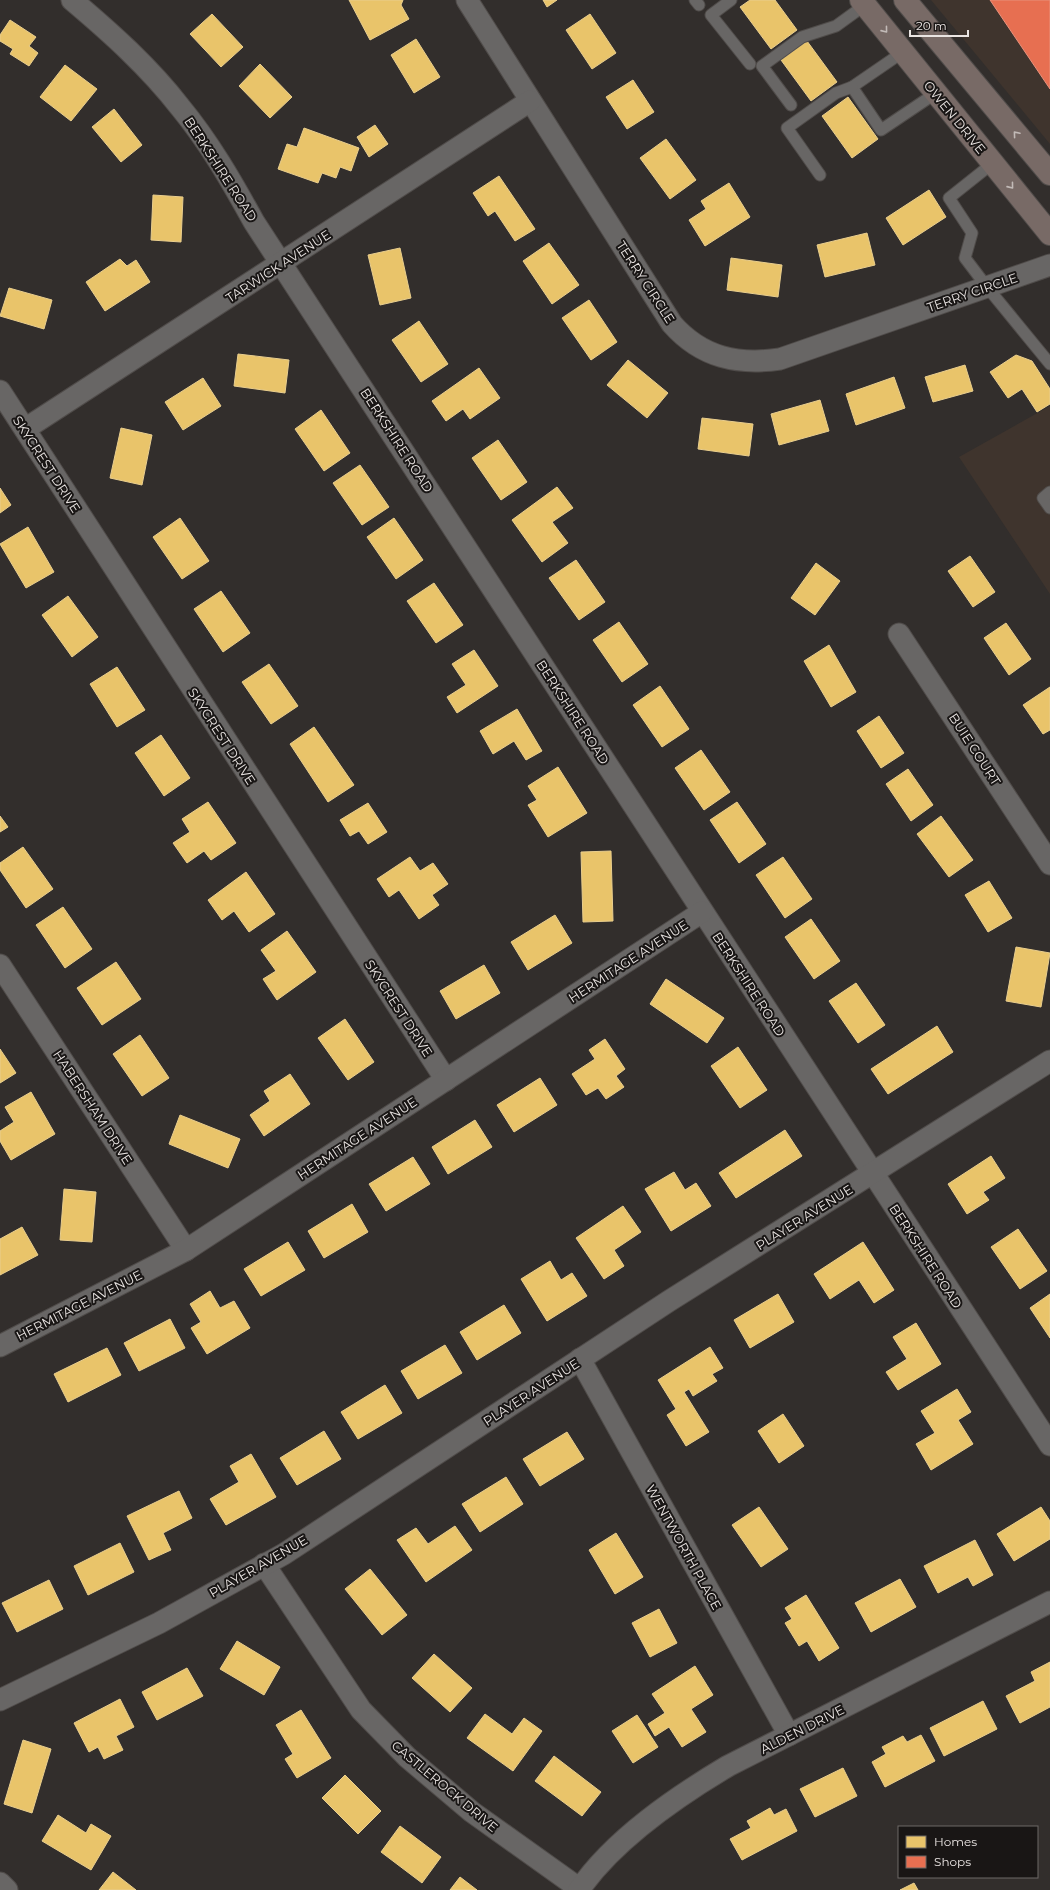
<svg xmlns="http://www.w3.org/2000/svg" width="1050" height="1890" viewBox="0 0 1050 1890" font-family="Montserrat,sans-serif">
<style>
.built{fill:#3f342d}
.homes{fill:#e9c46a;stroke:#e9ce8e}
.shops{fill:#e76f51;stroke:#e8927d}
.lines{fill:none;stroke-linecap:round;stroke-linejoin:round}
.lane-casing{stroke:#504c4a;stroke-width:13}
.street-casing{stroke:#504c4a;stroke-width:23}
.highway-casing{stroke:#504c4a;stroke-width:24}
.lane{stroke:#686665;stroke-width:11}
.street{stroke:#686665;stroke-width:21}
.highway{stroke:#786a66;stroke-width:22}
.oneway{stroke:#c2bab7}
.labels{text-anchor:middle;stroke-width:4;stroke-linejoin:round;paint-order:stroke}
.street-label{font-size:13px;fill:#eae5e3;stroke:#191615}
</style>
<rect width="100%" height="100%" fill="#322e2c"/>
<g class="built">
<path d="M931,0h119v144z"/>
<path d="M1050,406v188l-91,-137z"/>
</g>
<g class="homes">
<path d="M349,0h54l-2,5 8,14 -39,21z"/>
<path d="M543,0h14l-10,7z"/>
<path d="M750,0h25l22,30 -26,19 -31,-42z"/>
<path d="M212,14l31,33 -22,20 -31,-33z"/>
<path d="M590,14l26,39 -24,16 -26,-39z"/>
<path d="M10,20l26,17 -7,9 9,7 -9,13 -19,-12 3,-5 -13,-8v-6z"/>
<path d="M416,39l24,38 -26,16 -23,-38z"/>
<path d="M807,41l30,41 -26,19 -30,-41z"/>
<path d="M260,64l32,33 -22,21 -31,-32z"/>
<path d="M65,65l32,24 -26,32 -31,-24z"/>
<path d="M633,80l21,32 -27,17 -21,-32z"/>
<path d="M848,97l30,42 -26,19 -30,-42z"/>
<path d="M114,109l28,36 -21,17 -29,-35z"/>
<path d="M375,125l13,19 -19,13 -12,-20z"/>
<path d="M304,128l55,20 -8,23 -11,-4 -4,11 -14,-5 -4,10 -40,-14 9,-25 10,3z"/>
<path d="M666,139l30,41 -26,19 -30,-41z"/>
<path d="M499,176l36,53 -20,12 -20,-30 -7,5 -15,-23z"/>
<path d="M729,183l21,34 -45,29 -16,-26 17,-11 -5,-8z"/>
<path d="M929,190l17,27 -43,28 -17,-27z"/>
<path d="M153,195l30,2 -2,45 -30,-2z"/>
<path d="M867,233l8,32 -50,12 -8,-32z"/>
<path d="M549,243l30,42 -27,19 -29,-43z"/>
<path d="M400,248l11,50 -31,7 -12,-50z"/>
<path d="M731,258l51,7 -4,32 -51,-7z"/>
<path d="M120,259l7,7 9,-6 14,22 -45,29 -19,-29z"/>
<path d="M9,288l43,12 -8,29 -44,-13z"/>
<path d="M589,300l28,42 -26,18 -29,-42z"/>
<path d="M419,321l29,43 -27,18 -29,-42z"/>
<path d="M238,354l51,6 -4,33 -51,-7z"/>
<path d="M1016,355l16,6 18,28v15l-13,8 -15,-23 -14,9 -18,-26z"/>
<path d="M628,360l40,33 -21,25 -40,-33z"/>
<path d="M965,365l8,26 -40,11 -8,-25z"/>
<path d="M479,368l21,30 -30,21 -7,-10 -17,12 -14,-20z"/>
<path d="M894,377l11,31 -49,17 -10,-31z"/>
<path d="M203,378l18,28 -38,24 -18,-28z"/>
<path d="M820,400l9,31 -50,14 -8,-31z"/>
<path d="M321,410l29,43 -26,18 -29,-42z"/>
<path d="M702,418l51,6 -4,32 -51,-7z"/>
<path d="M121,428l31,7 -10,50 -32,-7z"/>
<path d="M498,440l29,42 -26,18 -29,-42z"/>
<path d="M360,465l29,42 -27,18 -29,-42z"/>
<path d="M557,487l16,21 -21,14 16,21 -26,19 -30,-42z"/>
<path d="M0,488l11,17 -11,8z"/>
<path d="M180,518l29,43 -27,18 -29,-42z"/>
<path d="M394,518l29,42 -27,19 -29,-42z"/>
<path d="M28,527l26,45 -28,16 -26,-44z"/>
<path d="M970,556l25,36 -22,15 -25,-36z"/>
<path d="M576,560l29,42 -26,18 -30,-42z"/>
<path d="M816,563l24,18 -25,34 -24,-17z"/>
<path d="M434,583l29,42 -27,18 -29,-42z"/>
<path d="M221,591l29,42 -27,19 -29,-43z"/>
<path d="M68,596l30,41 -26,20 -30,-42z"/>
<path d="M619,622l29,42 -26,18 -29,-42z"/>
<path d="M1006,623l25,36 -22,16 -25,-37z"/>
<path d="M829,645l27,47 -25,15 -27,-46z"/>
<path d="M474,650l24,36 -41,27 -10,-16 19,-12 -14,-21z"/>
<path d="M269,664l29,42 -27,18 -29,-42z"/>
<path d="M117,667l28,43 -28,17 -27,-43z"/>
<path d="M660,686l29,43 -27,18 -29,-42z"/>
<path d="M1050,687v43l-7,4 -20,-29z"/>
<path d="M517,709l25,42 -16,9 -12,-19 -21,13 -13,-23z"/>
<path d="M879,716l25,37 -23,15 -24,-37z"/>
<path d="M314,727l40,58 -26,17 -38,-58z"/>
<path d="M161,735l29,43 -26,18 -29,-43z"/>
<path d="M701,750l29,42 -26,18 -29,-42z"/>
<path d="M558,767l29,46 -39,24 -20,-32 9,-5 -9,-14z"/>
<path d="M908,769l25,36 -22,16 -25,-37z"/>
<path d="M208,802l28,41 -25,17 -7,-9 -17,12 -14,-20 17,-11 -8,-13z"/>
<path d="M737,802l29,42 -27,19 -29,-43z"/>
<path d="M368,803l19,29 -19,12 -9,-13 -9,5 -10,-16z"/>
<path d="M0,816l8,11 -8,5z"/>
<path d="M941,816l32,44 -24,17 -32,-43z"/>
<path d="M23,847l30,42 -27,19 -26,-38v-7z"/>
<path d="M611,851l2,70 -30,1 -2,-70z"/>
<path d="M410,857l10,14 13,-8 15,21 -16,11 7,10 -20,14 -20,-29 -10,7 -12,-18z"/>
<path d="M783,857l29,42 -27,19 -29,-43z"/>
<path d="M246,872l29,42 -26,18 -15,-21 -12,9 -14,-20z"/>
<path d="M989,881l23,37 -24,14 -23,-37z"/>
<path d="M63,907l29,42 -27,19 -29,-43z"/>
<path d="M555,915l17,28 -44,27 -17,-28z"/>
<path d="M811,919l29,42 -26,18 -29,-42z"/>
<path d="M287,931l29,41 -39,28 -14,-21 13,-8 -15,-21z"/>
<path d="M1016,947l34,6 -9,54 -35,-6z"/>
<path d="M116,962l25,37 -39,26 -25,-37z"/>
<path d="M484,965l16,28 -44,26 -16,-28z"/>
<path d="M666,979l58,39 -17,25 -57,-39z"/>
<path d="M856,983l29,42 -27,18 -29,-42z"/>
<path d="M345,1019l29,43 -26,18 -30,-42z"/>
<path d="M937,1026l16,26 -65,42 -17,-25z"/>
<path d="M140,1035l29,43 -27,18 -29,-42z"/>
<path d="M605,1039l20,30 -9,7 8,11 -18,12 -8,-11 -12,7 -14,-21 23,-15 -6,-9z"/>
<path d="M738,1047l29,43 -27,18 -29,-42z"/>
<path d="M0,1049l16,24 -16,10z"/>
<path d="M290,1074l20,30 -46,32 -14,-21 20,-14 -6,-10z"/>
<path d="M540,1078l17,27 -43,27 -17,-27z"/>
<path d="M31,1092l24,42 -44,26 -11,-19v-10l14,-9 -9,-15z"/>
<path d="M180,1115l60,24 -12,29 -59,-24z"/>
<path d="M475,1120l17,27 -44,27 -16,-27z"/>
<path d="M785,1130l17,26 -66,42 -17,-25z"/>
<path d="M991,1156l14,22 -22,14 6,8 -22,14 -19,-30z"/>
<path d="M413,1157l17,27 -44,27 -17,-27z"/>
<path d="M674,1172l11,18 11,-7 15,23 -40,25 -26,-42z"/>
<path d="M64,1189l32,3 -4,50 -32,-2z"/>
<path d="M352,1204l16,28 -44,26 -16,-27z"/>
<path d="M623,1206l18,26 -27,18 10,16 -20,13 -28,-41z"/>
<path d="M22,1227l16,28 -38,20v-36z"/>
<path d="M1018,1229l29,42 -27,18 -29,-42z"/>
<path d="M288,1242l17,28 -44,26 -17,-27z"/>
<path d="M863,1242l31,48 -20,13 -15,-23 -29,19 -16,-25z"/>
<path d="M550,1261l11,19 11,-7 15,23 -40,25 -26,-42z"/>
<path d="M210,1291l10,17 14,-7 16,27 -43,26 -16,-26 10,-6 -11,-18z"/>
<path d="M778,1294l16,28 -44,26 -16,-28z"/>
<path d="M1050,1294v44l-20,-30z"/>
<path d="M504,1305l17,28 -44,27 -17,-28z"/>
<path d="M170,1319l15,29 -46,23 -15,-28z"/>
<path d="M916,1323l25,41 -43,26 -12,-18 21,-13 -14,-22z"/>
<path d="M445,1345l17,28 -44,26 -17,-28z"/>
<path d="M710,1347l13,21 -11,6 5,7 -24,15 -4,-7 -5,3 25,40 -23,14 -19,-31 9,-6 -18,-29z"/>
<path d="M107,1348l14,27 -53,27 -14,-28z"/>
<path d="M385,1385l17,28 -44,26 -17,-27z"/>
<path d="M957,1389l14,23 -13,8 15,24 -42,26 -15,-26 19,-11 -14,-22z"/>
<path d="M783,1414l21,32 -25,17 -21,-32z"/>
<path d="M324,1431l17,28 -44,26 -17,-27z"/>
<path d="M567,1432l17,27 -44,27 -17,-27z"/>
<path d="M251,1454l25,43 -50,28 -16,-26 29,-17 -9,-16z"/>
<path d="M506,1477l17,27 -43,28 -18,-28z"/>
<path d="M179,1491l13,27 -29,15 8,17 -22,10 -22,-44z"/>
<path d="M759,1507l29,42 -27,18 -29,-42z"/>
<path d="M1041,1507l9,14v18l-36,22 -17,-27z"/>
<path d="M455,1526l17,24 -46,32 -29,-42 19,-12 12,16z"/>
<path d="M616,1533l27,44 -28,17 -26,-44z"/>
<path d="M975,1540l18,35 -20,11 -5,-9 -30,16 -14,-27z"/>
<path d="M120,1543l14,29 -46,23 -14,-29z"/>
<path d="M370,1569l37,46 -25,20 -37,-46z"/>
<path d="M900,1579l16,28 -45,25 -16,-29z"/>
<path d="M49,1580l14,29 -46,23 -15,-29z"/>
<path d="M806,1595l33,53 -20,13 -12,-20 -8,5 -14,-23 7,-4 -7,-11z"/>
<path d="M659,1609l18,34 -27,14 -18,-34z"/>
<path d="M237,1641l43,26 -16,28 -44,-26z"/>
<path d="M434,1654l38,34 -22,24 -38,-34z"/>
<path d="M1050,1662v45l-30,16 -14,-27 29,-15 -4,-9z"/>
<path d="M695,1666l18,29 -22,14 15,23 -24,15 -13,-20 -14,9 -7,-12 17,-11 -13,-19z"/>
<path d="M187,1668l16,28 -46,24 -15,-28z"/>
<path d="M120,1699l14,28 -18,9 7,14 -19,9 -6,-12 -9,5 -15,-29z"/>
<path d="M983,1701l14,28 -53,27 -14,-28z"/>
<path d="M301,1710l30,48 -34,20 -12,-19 8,-5 -17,-29z"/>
<path d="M485,1714l27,20 12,-16 18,13 -29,40 -46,-33z"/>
<path d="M637,1715l21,32 -25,16 -21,-32z"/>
<path d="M921,1735l14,26 -50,26 -13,-25 14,-8 -4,-7 21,-11 4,6z"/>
<path d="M23,1740l28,9 -19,64 -28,-9z"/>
<path d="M554,1756l47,36 -19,24 -47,-35z"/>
<path d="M843,1768l14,28 -42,21 -15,-28z"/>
<path d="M345,1775l36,36 -23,23 -36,-36z"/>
<path d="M770,1808l4,7 12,-6 11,22 -55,29 -12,-21 21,-11 -4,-7z"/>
<path d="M58,1815l28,18 5,-9 20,12 -20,34 -49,-29z"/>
<path d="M400,1826l41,31 -19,26 -41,-31z"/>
<path d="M113,1872l23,18h-37z"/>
<path d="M460,1877l17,13h-27z"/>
<path d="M914,1883l4,7h-18z"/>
</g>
<path class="shops" d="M990,0h60v89z"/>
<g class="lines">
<defs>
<g id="lane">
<path d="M695,0l4,5"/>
<path d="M731,0l-20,15 39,49"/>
<path d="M903,52l-51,35 29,43 55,-37"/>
<path d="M791,105l-29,-39 40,-29 34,-11 29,-21"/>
<path d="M993,163l-44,35 23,35 -7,25 22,29 63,77"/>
<path d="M820,175l-33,-47 49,-35 16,-6"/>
<path d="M1050,492l-7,6 7,10"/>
</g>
<g id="street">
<path d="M72,0c39,33 77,67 108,107 29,35 52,75 74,115l796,1223"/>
<path d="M467,0l205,324c30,34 66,41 108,35l270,-94"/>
<path d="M0,391l446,689"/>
<path d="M25,429l505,-328"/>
<path d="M899,634l151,230"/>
<path d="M0,965l186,285"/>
<path d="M0,1346l186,-96 516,-338"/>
<path d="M580,1359l209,376"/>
<path d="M264,1564l97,146 46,47 65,55 108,77"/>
<path d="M0,1700l159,-77 125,-69 385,-253 381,-240"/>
<path d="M0,1883l7,7"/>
<path d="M579,1890c35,-51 97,-93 149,-124l322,-164"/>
</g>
<g id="highway">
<path d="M861,0l189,234"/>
<path d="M905,0l145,174"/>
</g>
</defs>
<use href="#lane" class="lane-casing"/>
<use href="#street" class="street-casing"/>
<use href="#highway" class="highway-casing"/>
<use href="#lane" class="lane"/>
<use href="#street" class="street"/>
<use href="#highway" class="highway"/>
</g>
<defs><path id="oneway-chevron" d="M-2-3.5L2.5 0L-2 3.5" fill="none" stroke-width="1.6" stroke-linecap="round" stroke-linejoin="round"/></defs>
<g class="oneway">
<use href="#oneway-chevron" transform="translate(885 30) rotate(51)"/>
<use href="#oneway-chevron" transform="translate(1016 134) rotate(-130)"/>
<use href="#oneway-chevron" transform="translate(1011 186) rotate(51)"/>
</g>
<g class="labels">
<g class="street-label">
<text transform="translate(955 117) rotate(51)" y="5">OWEN DRIVE</text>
<text transform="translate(221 169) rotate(57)" y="5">BERKSHIRE ROAD</text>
<text transform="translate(278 266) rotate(-33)" y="5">TARWICK AVENUE</text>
<text transform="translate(646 282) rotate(57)" y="5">TERRY CIRCLE</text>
<text transform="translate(972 292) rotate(-19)" y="5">TERRY CIRCLE</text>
<text transform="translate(397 440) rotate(57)" y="5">BERKSHIRE ROAD</text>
<text transform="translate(47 464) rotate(57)" y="5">SKYCREST DRIVE</text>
<text transform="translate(573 712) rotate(57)" y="5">BERKSHIRE ROAD</text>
<text transform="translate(222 736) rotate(57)" y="5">SKYCREST DRIVE</text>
<text transform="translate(975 749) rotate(57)" y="5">BUIE COURT</text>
<text transform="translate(628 961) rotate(-33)" y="5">HERMITAGE AVENUE</text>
<text transform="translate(749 984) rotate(57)" y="5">BERKSHIRE ROAD</text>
<text transform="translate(399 1008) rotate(57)" y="5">SKYCREST DRIVE</text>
<text transform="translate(93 1107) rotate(57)" y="5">HABERSHAM DRIVE</text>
<text transform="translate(357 1138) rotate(-33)" y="5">HERMITAGE AVENUE</text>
<text transform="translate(804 1217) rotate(-32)" y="5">PLAYER AVENUE</text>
<text transform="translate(926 1256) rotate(57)" y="5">BERKSHIRE ROAD</text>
<text transform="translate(79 1305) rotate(-27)" y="5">HERMITAGE AVENUE</text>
<text transform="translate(531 1392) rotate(-33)" y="5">PLAYER AVENUE</text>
<text transform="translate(684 1547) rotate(61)" y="5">WENTWORTH PLACE</text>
<text transform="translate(258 1566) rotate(-30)" y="5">PLAYER AVENUE</text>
<text transform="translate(802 1729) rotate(-27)" y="5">ALDEN DRIVE</text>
<text transform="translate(445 1786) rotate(40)" y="5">CASTLEROCK DRIVE</text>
</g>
</g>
<rect x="898" y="1826" width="140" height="52" fill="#191615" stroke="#6d6967"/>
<rect x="906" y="1836" width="20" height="12" fill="#e9c46a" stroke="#6d6967"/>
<text x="934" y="1846" font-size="12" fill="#eae5e3">Homes</text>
<rect x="906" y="1856" width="20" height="12" fill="#e76f51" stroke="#6d6967"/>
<text x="934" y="1866" font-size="12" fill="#eae5e3">Shops</text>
<path d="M910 30v6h58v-6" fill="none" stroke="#eae5e3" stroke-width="2"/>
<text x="916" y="30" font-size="12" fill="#eae5e3" stroke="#191615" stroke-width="3" paint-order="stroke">20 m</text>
</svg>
